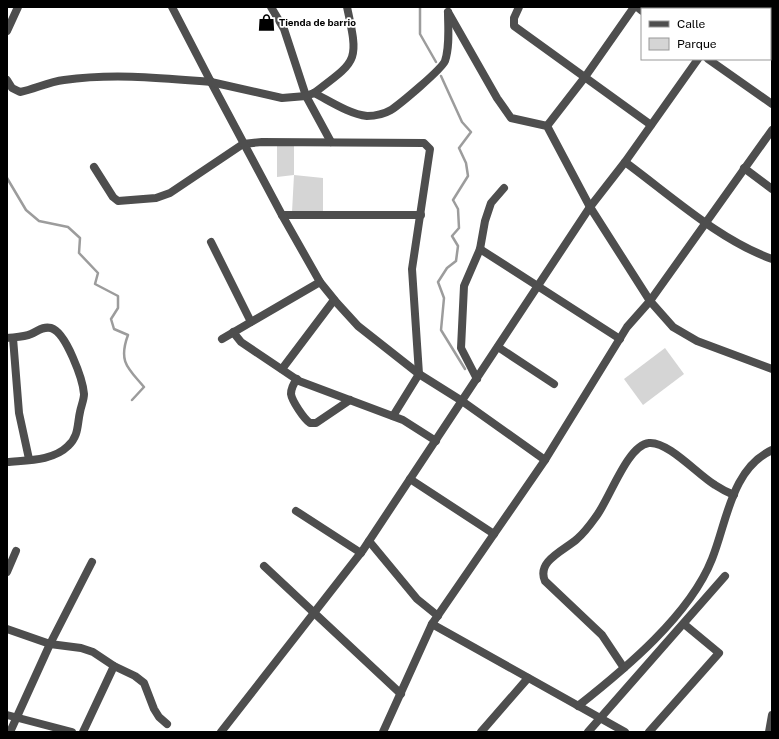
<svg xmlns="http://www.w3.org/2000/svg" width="779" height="739" viewBox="0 0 779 739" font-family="'Public Sans',sans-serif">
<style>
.green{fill:#d5d5d5}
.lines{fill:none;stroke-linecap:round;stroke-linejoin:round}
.stream{stroke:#9c9c9c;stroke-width:2.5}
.minor{stroke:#4e4e4e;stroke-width:8}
.tertiary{stroke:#4e4e4e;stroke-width:8}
.labels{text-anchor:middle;stroke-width:3.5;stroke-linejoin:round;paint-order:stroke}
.poi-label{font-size:10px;font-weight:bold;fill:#000;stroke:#fff;text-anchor:start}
</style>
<rect width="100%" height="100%" fill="#fff"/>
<g class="green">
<path d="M294,145v30l29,3v33l-31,1 2,-37 -17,2v-31z"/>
<path d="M665,348l19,26 -41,31 -19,-26z"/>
</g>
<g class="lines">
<g class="stream">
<path d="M420,7v27l16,28"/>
<path d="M441,76l21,46 9,10 -12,16 7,15 2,13 -15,24 5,9 1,19 -7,8 6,10 -2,15 -9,7 -9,14 6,16 -3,32 24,39"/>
<path d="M7,178l19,32 13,11 29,6 12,11 -1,15 19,20 -3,11 23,12v12l-7,11 3,10 14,6c-10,27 0,33 16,52l-12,13"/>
</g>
<g class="minor">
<path d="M172,7l39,75"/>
<path d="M271,7l13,22 22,67 25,46"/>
<path d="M519,7l-5,11v8l137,99"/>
<path d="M637,7l5,4"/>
<path d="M733,9l2,-2"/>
<path d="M7,31l11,-24"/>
<path d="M708,59l64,45"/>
<path d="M7,80l5,8 8,4c15,-3 28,-10 44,-12 49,-7 98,-2 147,2"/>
<path d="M314,93c44,-33 45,-31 33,-86"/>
<path d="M547,126l38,-49 49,-70"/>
<path d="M625,162c45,33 94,78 147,97"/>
<path d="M94,167l19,30 5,4 38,-3 14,-5 73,-49 19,-2 162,1 6,6 -18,120 7,105 -26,42"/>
<path d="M744,168l28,21"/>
<path d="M282,215h139"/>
<path d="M211,242l40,80"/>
<path d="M480,249l140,90"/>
<path d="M233,332l8,10 58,39 104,39 33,21"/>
<path d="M7,338c8,-1 17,-1 24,-4 7,-3 12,-8 20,-6 15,4 32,52 33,66 0,6 -3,12 -4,18 -3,13 -1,24 -12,34 -15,15 -41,14 -61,16"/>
<path d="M13,338l6,75 10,46"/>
<path d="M222,339l98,-57"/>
<path d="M498,347l56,37"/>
<path d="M282,369l52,-69"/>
<path d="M297,379c-3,4 -6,9 -6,15 1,7 13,25 19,29h6l34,-23"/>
<path d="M477,379l-16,-31 3,-62 16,-37 5,-28 6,-18 13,-15"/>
<path d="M545,460l82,-133 23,-26 122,-171"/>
<path d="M410,479l84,55"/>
<path d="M296,511l65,42"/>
<path d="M369,541l48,58 21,17"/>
<path d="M264,566l137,128"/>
<path d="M7,572l9,-21"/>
<path d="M432,624l193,108"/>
<path d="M7,629l43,15 31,4 12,4 21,14 21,10 9,7 10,26 5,8 8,7"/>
<path d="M624,668l-22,-33 -57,-54c-9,-20 20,-31 32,-42 7,-6 13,-14 18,-21 14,-17 32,-73 54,-75 19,-2 49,32 66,42 6,4 12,7 19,10"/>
<path d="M578,706c47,-37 112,-91 134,-147 15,-37 19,-90 60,-109"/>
<path d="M10,732l40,-88 42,-82"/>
<path d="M83,732l31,-66"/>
<path d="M221,732l142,-182 227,-343 35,-45 73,-103"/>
<path d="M481,732l47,-54"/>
<path d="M588,732l137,-156"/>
<path d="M649,732l70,-79 -35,-29"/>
<path d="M769,732l3,-17"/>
</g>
<g class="tertiary">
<path d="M448,12l49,86 14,20 36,8 43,81 60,94 23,26 24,14 75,28"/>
<path d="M211,82l71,133 38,67 17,21 21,23 61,48 43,27 83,59 -113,164 -49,108"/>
<path d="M211,82l71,16 24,-2 8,-3c16,8 35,21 53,23 8,0 17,-2 24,-6 9,-6 50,-40 54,-49 5,-15 3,-33 3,-49"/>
<path d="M7,715l65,17"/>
</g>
</g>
<defs>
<symbol id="shop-bare" viewBox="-9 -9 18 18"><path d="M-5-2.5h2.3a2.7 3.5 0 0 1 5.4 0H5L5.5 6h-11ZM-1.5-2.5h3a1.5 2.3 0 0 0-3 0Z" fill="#000" stroke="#fff" stroke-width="2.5" paint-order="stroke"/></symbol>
</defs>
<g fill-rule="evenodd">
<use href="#shop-bare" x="254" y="10" width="25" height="25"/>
</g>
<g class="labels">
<g class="poi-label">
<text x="279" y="26">Tienda de barrio</text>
</g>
</g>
<rect width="779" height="739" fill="none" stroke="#000000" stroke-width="16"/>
<rect x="641" y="8" width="130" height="52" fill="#ffffff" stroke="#999999"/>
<rect x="649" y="21" width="20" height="6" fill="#4e4e4e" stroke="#999999"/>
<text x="677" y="28" font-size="12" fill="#000000">Calle</text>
<rect x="649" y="38" width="20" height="12" fill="#d5d5d5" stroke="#999999"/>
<text x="677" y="48" font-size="12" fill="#000000">Parque</text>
</svg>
